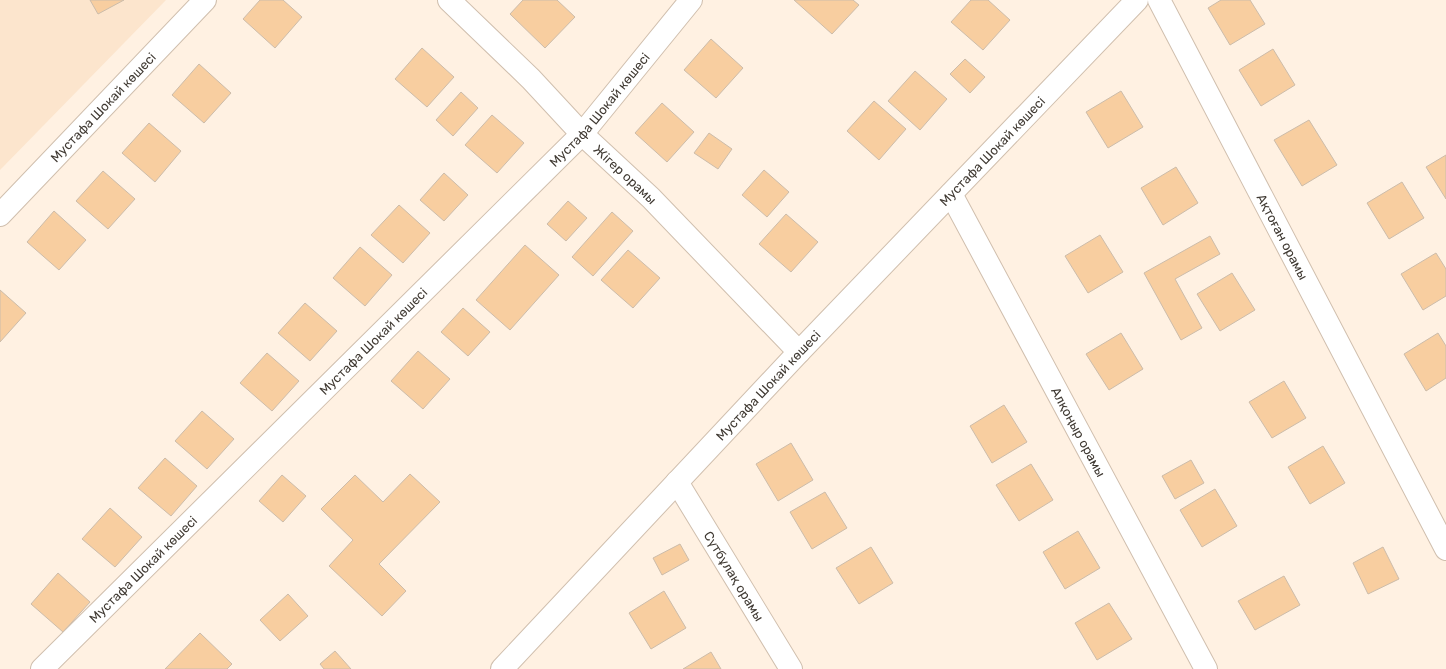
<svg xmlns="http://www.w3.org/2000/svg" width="1446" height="669" viewBox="0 0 1446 669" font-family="Rubik,sans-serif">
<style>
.built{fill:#fce5cd}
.building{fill:#f8cea0;stroke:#ccbcaa}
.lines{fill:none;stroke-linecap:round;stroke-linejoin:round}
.minor-casing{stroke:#d0bfae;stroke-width:24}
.minor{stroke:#fff;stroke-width:22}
.labels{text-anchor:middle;stroke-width:3;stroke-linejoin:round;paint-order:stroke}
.street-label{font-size:13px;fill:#403a33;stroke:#fff}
</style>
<rect width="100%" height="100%" fill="#fff1e2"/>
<path class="built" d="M0,0h166l-166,170z"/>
<g class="building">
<path d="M90,0h34l-26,14z"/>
<path d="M260,0h23l19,17 -27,31 -32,-29z"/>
<path d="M523,0h34l18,17 -30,31 -35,-34z"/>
<path d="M794,0h59l6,5 -27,29z"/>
<path d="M971,0h17l22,20 -27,30 -32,-28z"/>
<path d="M1221,0h29l15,24 -35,21 -22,-37z"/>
<path d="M711,39l32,29 -27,30 -32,-28z"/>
<path d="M422,48l32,29 -27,30 -32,-28z"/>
<path d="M1273,49l22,36 -34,21 -22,-36z"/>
<path d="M965,59l20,18 -15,16 -20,-19z"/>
<path d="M199,64l32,29 -27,30 -32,-28z"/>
<path d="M915,71l32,28 -27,31 -32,-29z"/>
<path d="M1121,91l22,36 -35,21 -22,-36z"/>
<path d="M461,92l17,16 -25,28 -17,-16z"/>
<path d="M874,101l32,28 -27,31 -32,-29z"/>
<path d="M662,103l32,29 -27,30 -32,-29z"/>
<path d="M492,115l32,28 -27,30 -32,-28z"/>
<path d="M1309,120l28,45 -35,21 -28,-46z"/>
<path d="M149,123l32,28 -26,31 -33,-29z"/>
<path d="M709,133l23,16 -14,20 -24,-16z"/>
<path d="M1446,155v44l-20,-32z"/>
<path d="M1176,167l22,36 -35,22 -22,-37z"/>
<path d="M764,170l25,22 -22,25 -25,-22z"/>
<path d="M103,171l32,28 -27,30 -32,-28z"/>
<path d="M444,173l24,22 -24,26 -24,-21z"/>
<path d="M1402,182l22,36 -35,21 -22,-36z"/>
<path d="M568,201l19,17 -21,23 -19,-17z"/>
<path d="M399,205l31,28 -27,30 -32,-28z"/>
<path d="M54,211l32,29 -27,30 -32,-28z"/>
<path d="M612,212l21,19 -40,45 -21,-19z"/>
<path d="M786,214l32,28 -27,30 -32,-28z"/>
<path d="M1100,235l23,37 -35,21 -23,-37z"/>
<path d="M1210,236l10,18 -45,25 27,49 -21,12 -37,-67z"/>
<path d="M525,245l34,30 -49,55 -34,-30z"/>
<path d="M360,247l32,28 -27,31 -32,-28z"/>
<path d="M628,250l32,28 -27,30 -32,-28z"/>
<path d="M1436,253l10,16v27l-23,14 -22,-36z"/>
<path d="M1232,273l23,37 -35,21 -23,-37z"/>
<path d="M0,290l26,23 -26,29z"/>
<path d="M305,303l32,28 -27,30 -32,-28z"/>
<path d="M463,308l27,24 -22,24 -27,-24z"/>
<path d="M1121,333l22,36 -34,21 -23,-36z"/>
<path d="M1438,333l8,13v32l-20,13 -22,-37z"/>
<path d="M418,351l32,28 -27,30 -32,-28z"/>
<path d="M267,353l32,28 -27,30 -32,-28z"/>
<path d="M1284,381l22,37 -34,20 -23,-36z"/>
<path d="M1004,405l23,37 -35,21 -22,-37z"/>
<path d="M202,411l32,28 -27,30 -32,-28z"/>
<path d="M791,443l22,37 -35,21 -22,-37z"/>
<path d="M1323,446l22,37 -35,21 -22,-37z"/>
<path d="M165,458l32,28 -26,30 -33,-28z"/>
<path d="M1191,460l13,23 -29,16 -13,-23z"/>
<path d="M1031,464l22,36 -34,21 -23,-36z"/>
<path d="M410,474l30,28 -61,62 27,27 -24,25 -53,-50 24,-26 -32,-31 34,-34 28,27z"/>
<path d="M282,475l24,21 -23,26 -24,-21z"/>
<path d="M1215,489l22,37 -35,21 -22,-37z"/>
<path d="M825,492l22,36 -35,21 -22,-37z"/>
<path d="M110,508l32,29 -27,30 -33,-28z"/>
<path d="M1078,531l22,37 -35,21 -22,-37z"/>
<path d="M680,544l9,16 -27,15 -9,-17z"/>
<path d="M871,547l22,36 -34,21 -23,-36z"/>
<path d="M1383,547l16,32 -31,15 -15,-31z"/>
<path d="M58,573l32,29 -27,30 -32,-28z"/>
<path d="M1284,576l16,29 -45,25 -17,-29z"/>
<path d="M664,591l22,37 -35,21 -22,-36z"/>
<path d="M288,594l20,22 -28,25 -20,-21z"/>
<path d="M1109,603l23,36 -35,21 -22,-37z"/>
<path d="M200,633l32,31 -5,5h-62z"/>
<path d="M335,651l16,18h-27l-4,-5z"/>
<path d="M711,652l10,17h-38z"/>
</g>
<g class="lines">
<defs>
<g id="minor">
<path id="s1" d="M449,0l82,79 51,55 69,64 148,154"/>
<path id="s2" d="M1159,0l287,549"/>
<path id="s3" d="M951,194l255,475"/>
<path id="s4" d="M0,215l205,-215"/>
<path id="s5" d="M677,482l114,187"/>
<path id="s6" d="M42,669l540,-535 109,-134"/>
<path id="s7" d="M502,669l297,-317 338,-352"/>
</g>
</defs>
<use href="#minor" class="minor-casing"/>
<use href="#minor" class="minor"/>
</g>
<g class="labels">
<g class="street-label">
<text dy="5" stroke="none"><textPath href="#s4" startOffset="149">Мустафа Шокай көшесі</textPath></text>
<text dy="5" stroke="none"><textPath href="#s6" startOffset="790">Мустафа Шокай көшесі</textPath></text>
<text dy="5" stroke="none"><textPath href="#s7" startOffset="713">Мустафа Шокай көшесі</textPath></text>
<text dy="5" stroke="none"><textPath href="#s1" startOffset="248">Жігер орамы</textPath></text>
<text dy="5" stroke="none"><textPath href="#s2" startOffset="267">Ақтоған орамы</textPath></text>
<text dy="5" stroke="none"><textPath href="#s6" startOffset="466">Мустафа Шокай көшесі</textPath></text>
<text dy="5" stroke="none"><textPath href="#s7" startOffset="389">Мустафа Шокай көшесі</textPath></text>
<text dy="5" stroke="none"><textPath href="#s3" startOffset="270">Алқоңыр орамы</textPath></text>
<text dy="5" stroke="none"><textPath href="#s6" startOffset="142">Мустафа Шокай көшесі</textPath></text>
<text dy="5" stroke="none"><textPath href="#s5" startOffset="110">Cүтбұлақ орамы</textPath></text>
</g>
</g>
</svg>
